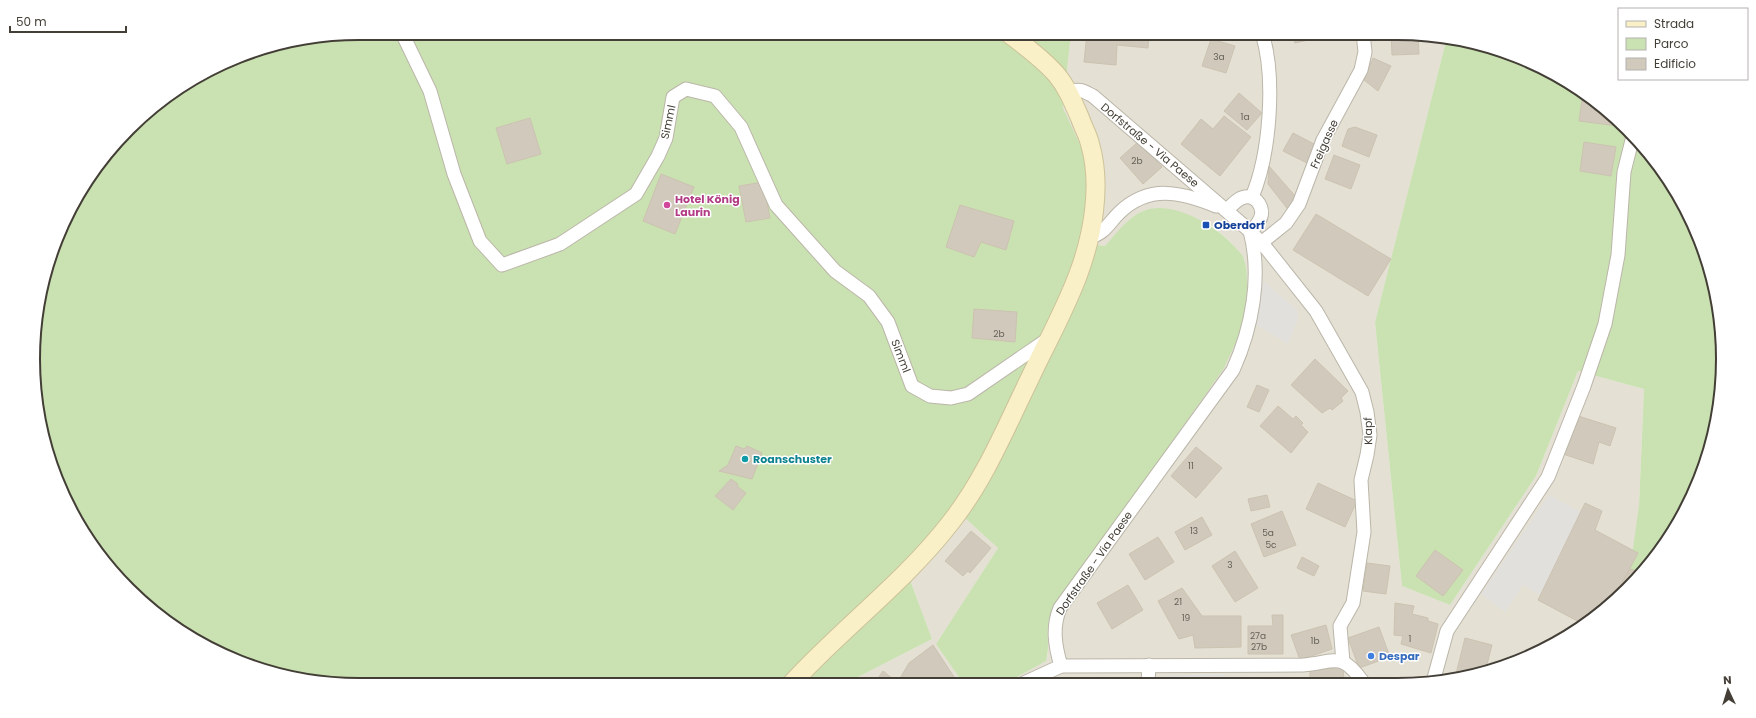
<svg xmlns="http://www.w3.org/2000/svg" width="1756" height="718" viewBox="0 0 1756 718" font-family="Poppins,sans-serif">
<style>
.residential{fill:#e4e0d4}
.green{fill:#cae2b2}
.parking{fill:#e2e0dd}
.building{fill:#d1cabc;stroke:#ccc2b0}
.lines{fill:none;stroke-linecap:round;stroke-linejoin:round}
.minor-casing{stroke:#bbb6a9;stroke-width:15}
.secondary-casing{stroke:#cdc299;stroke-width:20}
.minor{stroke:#fff;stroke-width:13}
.secondary{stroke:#f9f0c7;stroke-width:18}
.hotel-dot{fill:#d1479c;stroke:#fff;stroke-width:1.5}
.transit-dot{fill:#1a4fb4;stroke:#fff;stroke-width:1.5}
.culture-dot{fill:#0f9aa8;stroke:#fff;stroke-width:1.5}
.shop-dot{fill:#3f7fe0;stroke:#fff;stroke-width:1.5}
.labels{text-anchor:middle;stroke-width:3;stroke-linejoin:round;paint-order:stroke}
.number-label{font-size:9px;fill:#666158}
.street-label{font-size:11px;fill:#433e36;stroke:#fff}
.hotel-label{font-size:11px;font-weight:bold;fill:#b23c85;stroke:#fff;text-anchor:start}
.transit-label{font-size:11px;font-weight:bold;fill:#164399;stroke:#fff;text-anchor:start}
.culture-label{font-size:11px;font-weight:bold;fill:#0d838f;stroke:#fff;text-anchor:start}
.shop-label{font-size:11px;font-weight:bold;fill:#366cbe;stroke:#fff;text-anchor:start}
.rim{fill:none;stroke:#433e36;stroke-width:2}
</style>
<rect width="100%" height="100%" fill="#f1eee6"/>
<g class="residential">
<path d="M1071,33h326l49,8 -71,281 27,264 48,19 86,-129 42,-105 66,18 -5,117 29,34 -56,64 -71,47 -101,31 -434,1 40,-22 2,-7 -1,-31 4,-9 191,-288 6,-47 -4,-21 -15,-18 -17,-14 -46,-17 -21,1 -13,7 -27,29 -23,-3 1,-92 -20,-43z"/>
<path d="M965,518l33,30 -62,96 27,39 -107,1v-6l76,-39 -22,-59z"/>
</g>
<g class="green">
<path d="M359,33h712l-8,75 20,43 5,38 -6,54 23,3c11,-12 23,-29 38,-35 29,-12 74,15 92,36 3,4 8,8 9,12 6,18 3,48 -2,67 -4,14 -12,28 -18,42l-173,246c-7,15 0,31 -5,47l-40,22h-43l-27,-39 62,-96 -33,-30 -55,62 22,59 -76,39v6l-497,1 -105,-17 -94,-51 -46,-43 -37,-52 -38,-100 -3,-106 14,-62 27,-58 67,-82 52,-37 58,-27z"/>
<path d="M1446,41l56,9 58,27 52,37 43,46 34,55 23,59 10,63 -2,64 -14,63 -38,76 -28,32 -10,-3 9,-63 5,-117 -66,-18 -42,105 -86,129 -48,-19 -27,-264z"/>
</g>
<g class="parking">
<path d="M1263,281l32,27 3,5v6l-10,25 -33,-20z"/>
<path d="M1549,495l32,17 -41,83 -17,-10 -18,27 -24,-18z"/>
<path d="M1224,674v9h-62v-7z"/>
</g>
<g class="building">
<path d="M1087,33h62l-1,15 -31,-3 -1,20 -32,-3z"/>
<path d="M1293,33h42v1l-40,9z"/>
<path d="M1391,33l27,3 1,18 -27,1z"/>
<path d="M1211,39l24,7 -9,27 -24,-7z"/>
<path d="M1373,58l18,8 -13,25 -14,-11z"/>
<path d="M1239,93l23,20 -15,17 -23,-19z"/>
<path d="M1583,93l29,21 7,7 -1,5 -39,-5z"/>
<path d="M1224,116l27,21 -31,39 -39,-32 20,-25 12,10z"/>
<path d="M530,118l11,36 -34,10 -11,-36z"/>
<path d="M1355,127l22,8 -8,22 -27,-11 6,-17z"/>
<path d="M1293,133l23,12 -9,18 -24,-12z"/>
<path d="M1139,141l23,26 -19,17 -23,-26z"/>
<path d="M1584,142l32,5 -5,29 -31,-5z"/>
<path d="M1334,155l26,10 -9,24 -26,-10z"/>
<path d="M1269,166l27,31 -6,15 -22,-28z"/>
<path d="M661,174l33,13 -19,47 -32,-13z"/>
<path d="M763,182l7,36 -24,4 -7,-36z"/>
<path d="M960,205l54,16 -8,29 -25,-8 -7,15 -28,-10z"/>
<path d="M1316,214l75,45 -23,37 -75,-46z"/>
<path d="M974,309l43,3 -2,30 -43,-4z"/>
<path d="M1315,359l33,32 -7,7 2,3 -11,9 -2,-2 -8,5 -31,-28z"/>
<path d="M1257,385l12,5 -10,22 -12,-5z"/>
<path d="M1278,406l15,13 3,-3 7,7 -2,2 7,7 -17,21 -31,-27z"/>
<path d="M1575,415l41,13 -6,18 -11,-4 -6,22 -30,-10z"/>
<path d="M736,446l8,3 3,-3 15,7 -10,26 -33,-8 9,-6z"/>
<path d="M1196,447l26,21 -26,30 -25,-22z"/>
<path d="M731,479l7,5 -1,2 9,7 -13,17 -18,-14z"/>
<path d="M1318,483l39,18 -12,26 -39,-18z"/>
<path d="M1267,495l3,12 -19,4 -3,-12z"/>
<path d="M1585,503l17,8 -7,19 43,23 -28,53 -27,18 -45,-24z"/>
<path d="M1282,511l14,34 -32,12 -13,-33z"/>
<path d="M1202,517l10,18 -27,15 -10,-18z"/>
<path d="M971,531l20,17 -21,25 -2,-2 -5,5 -18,-15z"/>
<path d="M1158,537l16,25 -29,18 -16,-26z"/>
<path d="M1435,550l28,20 -20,26 -27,-20z"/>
<path d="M1235,551l23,37 -23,14 -23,-36z"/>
<path d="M1302,557l17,9 -5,10 -17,-8z"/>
<path d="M1367,563l23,3 -4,28 -23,-3z"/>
<path d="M1630,569l10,3 -21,24 4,-15z"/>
<path d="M1128,585l15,25 -31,19 -15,-26z"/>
<path d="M1182,588l20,28h39v31l-46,1 -2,-13 -14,4 -21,-38z"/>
<path d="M1395,603l19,3 -2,8 16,4v3l10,3 -7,29 -30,-9 2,-8 -9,-1z"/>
<path d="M1272,615h11v39h-35v-28h25z"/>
<path d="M1326,625l6,24 -32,11 -9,-25z"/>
<path d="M1379,627l11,30 -31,11 -11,-30z"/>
<path d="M1465,638l27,7 -6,23 -31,10z"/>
<path d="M933,645l23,35 -6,3 -45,1 -6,-4 10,-17z"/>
<path d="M1343,667l1,15 -34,1v-14z"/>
<path d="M883,671l16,13h-25z"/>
<path d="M1252,679h41v4h-40z"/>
</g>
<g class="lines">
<defs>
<g id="minor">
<path d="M402,33l28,58 24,83 26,67 22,24 58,-21 76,-50 22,-38 8,-18 7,-41 13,-8 29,7 26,31 35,78 59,66 34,25 19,26 24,64 18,10 21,2 17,-4 80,-55"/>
<path d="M1070,93c8,-6 15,-1 23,3l157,135 16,17 50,63 46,81 5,20 3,23 -3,20 -6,25 3,52 -11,71 -13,23 3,36"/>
<path d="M1252,197c18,-43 24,-119 10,-164"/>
<path d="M1227,210c5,-5 11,-12 18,-13 12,-2 20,12 15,22 -2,5 -6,9 -10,12"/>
<path d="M1089,238c17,-6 18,-13 30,-25 30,-29 62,-21 97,-7"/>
<path d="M1261,243l25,-20 13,-19 24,-64 38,-70 4,-18 -2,-19"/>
<path d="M1061,666c-6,-20 -9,-39 -1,-58l173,-238c19,-42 29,-94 17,-139"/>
<path d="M1433,682l14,-51 101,-154 36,-91 21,-62 13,-69 6,-83 9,-36"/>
<path d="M1024,683l37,-17 242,-1c33,-3 38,-14 60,17"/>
<path d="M1148,683l1,-18"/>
</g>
<path id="secondary" d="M791,684c51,-56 113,-101 160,-162 34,-43 55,-95 79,-144 16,-34 35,-68 48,-103 15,-40 24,-90 12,-131 -2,-9 -7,-17 -10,-26 -7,-16 -13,-31 -24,-44 -14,-16 -31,-28 -48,-41"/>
</defs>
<use href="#minor" class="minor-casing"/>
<use href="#secondary" class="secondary-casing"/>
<use href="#minor" class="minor"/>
<use href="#secondary" class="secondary"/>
</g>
<circle class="hotel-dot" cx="667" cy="205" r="4"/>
<rect class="transit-dot" x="1202" y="221" width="8" height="8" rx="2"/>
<circle class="culture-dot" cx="745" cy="459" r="4"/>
<circle class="shop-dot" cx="1371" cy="656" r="4"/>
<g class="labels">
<g class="number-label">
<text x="1219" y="60">3a</text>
<text x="1245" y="120">1a</text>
<text x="1137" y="164">2b</text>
<text x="999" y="337">2b</text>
<text x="1191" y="469">11</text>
<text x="1194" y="534">13</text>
<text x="1268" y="536">5a</text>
<text x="1271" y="548">5c</text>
<text x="1230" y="568">3</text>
<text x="1178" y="605">21</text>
<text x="1186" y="621">19</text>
<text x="1258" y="639">27a</text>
<text x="1410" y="642">1</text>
<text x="1315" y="644">1b</text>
<text x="1259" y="650">27b</text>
</g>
<g class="street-label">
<text transform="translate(668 122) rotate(-78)" y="4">Simml</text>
<text transform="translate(1324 144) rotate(-66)" y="4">Freigasse</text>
<text transform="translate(1150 145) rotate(40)" y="4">Dorfstraße - Via Paese</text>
<text transform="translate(901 356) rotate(69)" y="4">Simml</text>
<text transform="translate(1368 431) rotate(-91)" y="4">Klapf</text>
<text transform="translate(1094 563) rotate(-55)" y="4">Dorfstraße - Via Paese</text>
</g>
<g class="hotel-label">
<text x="675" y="203">Hotel König<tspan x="675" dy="13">Laurin</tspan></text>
</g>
<g class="transit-label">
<text x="1214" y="229">Oberdorf</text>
</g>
<g class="culture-label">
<text x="753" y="463">Roanschuster</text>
</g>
<g class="shop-label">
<text x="1379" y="660">Despar</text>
</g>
</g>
<path d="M0 0H1756V718H0ZM359 40H1397A319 319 0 0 1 1716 359V359A319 319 0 0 1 1397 678H359A319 319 0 0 1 40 359V359A319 319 0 0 1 359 40Z" fill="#fff" fill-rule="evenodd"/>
<path class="rim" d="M359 40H1397A319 319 0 0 1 1716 359V359A319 319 0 0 1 1397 678H359A319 319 0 0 1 40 359V359A319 319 0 0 1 359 40Z"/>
<rect x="1618" y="8" width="130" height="72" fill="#ffffff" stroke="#b4b2af"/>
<rect x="1626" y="21" width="20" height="6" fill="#f9f0c7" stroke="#b4b2af"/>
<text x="1654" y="28" font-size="12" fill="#433e36">Strada</text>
<rect x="1626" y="38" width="20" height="12" fill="#cae2b2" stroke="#b4b2af"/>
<text x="1654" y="48" font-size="12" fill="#433e36">Parco</text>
<rect x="1626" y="58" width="20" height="12" fill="#d1cabc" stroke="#b4b2af"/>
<text x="1654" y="68" font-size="12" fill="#433e36">Edificio</text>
<g transform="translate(1728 690) rotate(356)" stroke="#ffffff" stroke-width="3" paint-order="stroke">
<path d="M0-3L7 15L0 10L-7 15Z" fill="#433e36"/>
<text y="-6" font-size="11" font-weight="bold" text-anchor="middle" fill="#433e36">N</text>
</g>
<path d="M10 26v6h116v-6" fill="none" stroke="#433e36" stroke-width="2"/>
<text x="16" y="26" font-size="12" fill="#433e36" stroke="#ffffff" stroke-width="3" paint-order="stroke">50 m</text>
</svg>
